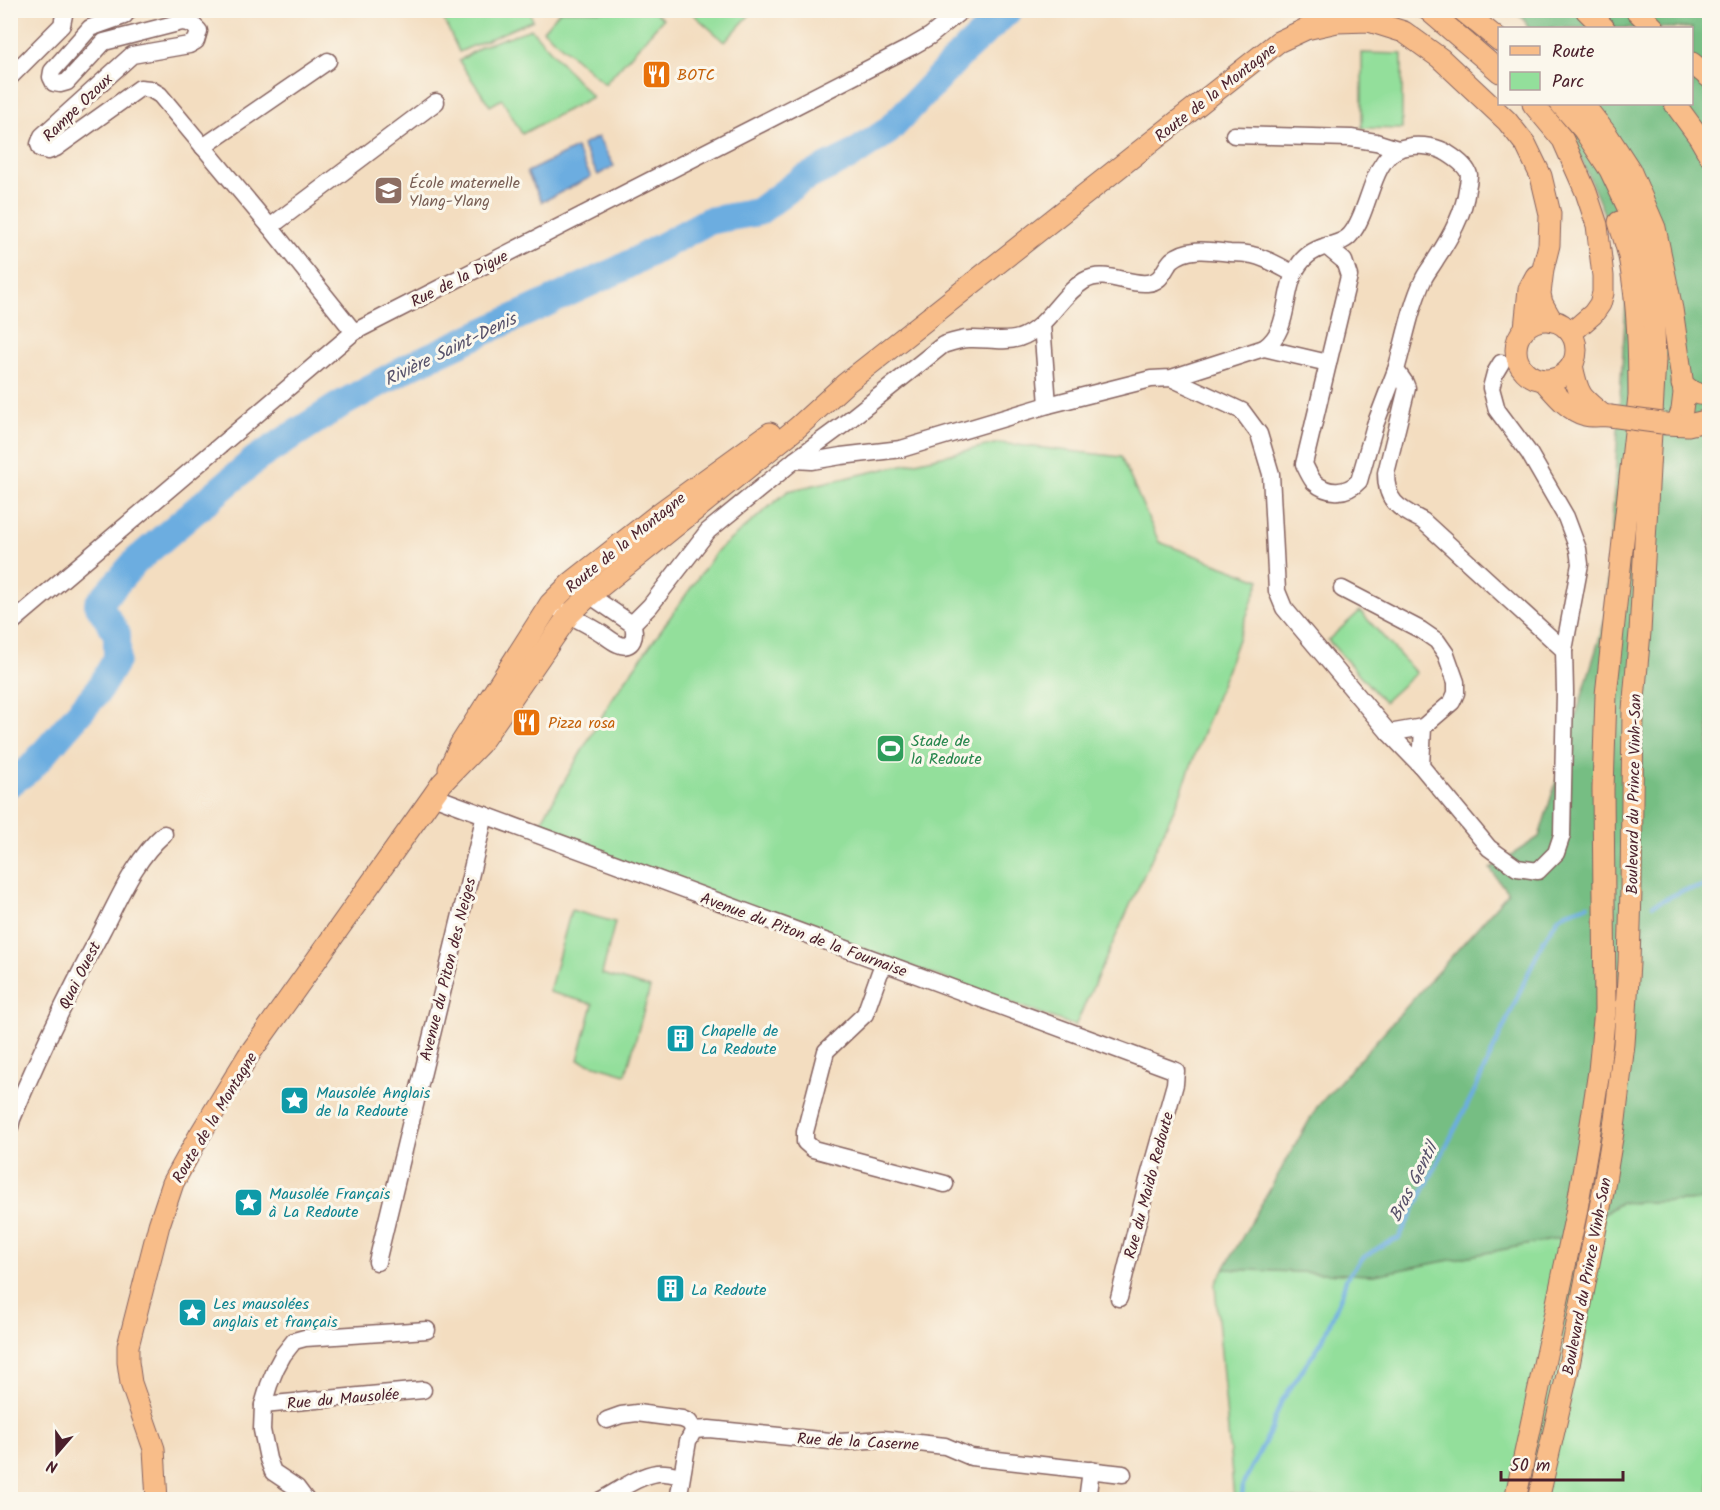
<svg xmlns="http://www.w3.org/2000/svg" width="1720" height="1510" viewBox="0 0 1720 1510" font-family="Kalam,sans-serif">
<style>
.green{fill:#93df9b;stroke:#6e7f63;stroke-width:1.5}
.forest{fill:#76be83;stroke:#606e57;stroke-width:1.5}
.water{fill:#6cade0;stroke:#5b6686;stroke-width:1.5}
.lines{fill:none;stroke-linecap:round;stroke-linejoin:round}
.stream{stroke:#6cade0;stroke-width:4.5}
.river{stroke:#6cade0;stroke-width:28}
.minor-casing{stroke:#85625f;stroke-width:19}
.major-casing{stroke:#85625f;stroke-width:23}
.minor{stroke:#fff;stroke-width:16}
.major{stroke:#f8bd89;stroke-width:21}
.major-bridge-casing{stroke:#85625f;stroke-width:23;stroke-linecap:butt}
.major-bridge{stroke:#f8bd89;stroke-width:21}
.labels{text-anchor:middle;stroke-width:6;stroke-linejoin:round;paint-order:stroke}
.food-label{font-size:16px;fill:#c56008;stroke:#fbf7ec;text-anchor:start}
.street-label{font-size:16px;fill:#4a1f2b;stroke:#fbf7ec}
.education-label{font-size:16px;fill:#785e54;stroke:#fbf7ec;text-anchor:start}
.leisure-label{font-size:16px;fill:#27864d;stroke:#fbf7ec;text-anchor:start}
.culture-label{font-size:16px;fill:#0d838f;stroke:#fbf7ec;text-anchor:start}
.water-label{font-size:18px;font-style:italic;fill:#56516a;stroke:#fbf7ec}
</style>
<rect width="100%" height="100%" fill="#fbf7ec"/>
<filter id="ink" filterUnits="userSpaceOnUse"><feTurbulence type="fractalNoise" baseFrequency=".0167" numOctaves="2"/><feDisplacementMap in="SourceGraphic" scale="12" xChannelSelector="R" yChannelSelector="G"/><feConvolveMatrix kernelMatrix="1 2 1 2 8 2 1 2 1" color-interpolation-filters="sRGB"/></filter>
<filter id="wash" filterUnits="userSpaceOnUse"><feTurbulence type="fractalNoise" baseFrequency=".008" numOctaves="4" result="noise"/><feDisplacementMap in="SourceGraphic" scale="24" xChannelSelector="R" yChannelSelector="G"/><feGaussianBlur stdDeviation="1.35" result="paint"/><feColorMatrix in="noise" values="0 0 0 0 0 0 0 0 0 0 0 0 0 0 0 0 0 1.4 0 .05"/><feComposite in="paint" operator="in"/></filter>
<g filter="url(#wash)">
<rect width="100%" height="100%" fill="#f3ddc0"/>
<g class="green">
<path d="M696,10h57v1l-28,31 -32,-28z"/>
<path d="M440,11h89l4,9 -74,32z"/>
<path d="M560,11h93l10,8 -58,65 -62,-54z"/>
<path d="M531,29l61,68 -70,37 -20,-35 -12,7 -31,-45 23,-15z"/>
<path d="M1362,53l40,1v75l-40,-1z"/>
<path d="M999,443l122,14 38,85 101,38 -81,218 -104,228 -539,-196 76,-131 105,-148 71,-60z"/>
<path d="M1360,611l56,62 -32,29 -56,-62z"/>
<path d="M571,910l44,12 -13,52 48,14 -24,86 -48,-14 15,-56 -44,-12z"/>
<path d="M1709,1200v299h-475l-19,-214 9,-16 150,6 192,-38 54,-34z"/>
</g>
<path class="forest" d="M1512,11h197v1189l-89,3 -54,34 -192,38 -150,-6 93,-162 191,-214 -18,-24 49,-32 67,-220 22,-345 -69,-168h133v-76h-164l-4,-9z"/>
<g class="water">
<path d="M598,137l16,29 -16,9 -16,-30z"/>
<path d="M576,148l15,29 -49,25 -15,-30z"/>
</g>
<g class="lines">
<g class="stream">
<path d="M1653,905l29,-14 28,-6"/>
<path d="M1242,1500l1,-16 26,-50 12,-32 41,-61 20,-47 4,-15 15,-20 22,-14 16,-7 75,-146 69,-151 16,-24 8,-5 21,-7"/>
</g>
<path class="river" d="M10,783l21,-15 67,-77 19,-32v-25l-19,-30 38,-43 120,-102 82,-53 74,-41 208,-96 88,-48 50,-9 43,-32 51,-25 36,-24 74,-78 47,-43"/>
</g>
</g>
<g filter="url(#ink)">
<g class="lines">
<defs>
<g id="minor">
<path d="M129,10l-5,6 -34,12 -38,43 -1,6 3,6 6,1 7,-2 37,-40 78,-20 10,2 7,7 -3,10 -7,4 -57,10 -90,81 -3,8 2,5 7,2 8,-3 84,-60 10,1 10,6 110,132 84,105"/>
<path d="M10,77l52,-52 3,-15"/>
<path d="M1234,135l117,3 25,4 22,7"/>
<path d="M203,147l125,-86"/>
<path d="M270,227l166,-125"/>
<path d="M1326,246l18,15 5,15 -45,188c3,6 6,13 10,18 14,13 33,12 45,-1l16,-56 21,-55"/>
<path d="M1042,324l6,81"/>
<path d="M1264,348l64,15"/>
<path d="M1501,363l-6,10 -4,15 6,22 32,43 37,64 12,32 2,15 -16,86"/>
<path d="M1171,378l93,-30c25,-17 19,-49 30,-74 6,-15 18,-24 33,-28 9,-3 18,-4 24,-12 19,-22 20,-74 48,-85 3,-2 9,-2 13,-3 11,-1 26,1 35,7 8,5 20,13 22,22 0,4 -1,10 -2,14 -3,25 -17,49 -31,70 -4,7 -9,13 -12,19 -14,30 -19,61 -28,92l9,13 2,5 -21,85c0,30 13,35 37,48l141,129 1,42 -3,143 -6,18 -18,18 -21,-3 -28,-20 -68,-82 -32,-33 -105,-125 -7,-17 -6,-117 -12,-40 -17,-23 -71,-33 -20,1 -103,26 -147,44 -60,7 -29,5 -17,-1 49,-36 99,-79c9,-3 17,-6 26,-6 17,-1 34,4 50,-1 29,-10 40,-42 65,-57 20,-12 42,4 63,2 16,-1 16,-14 25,-23 16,-14 39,-9 58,-7 7,0 15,0 22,2 15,3 29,12 42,19"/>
<path d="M1342,589l79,41 16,11 9,13 10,28v11l-4,9 -29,25 -34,6"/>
<path d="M559,609c13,8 26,14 39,22 7,4 13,10 20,13 15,7 19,-10 14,-20l-50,-34"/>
<path d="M10,624l344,-292 557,-285 19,-11 32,-26"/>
<path d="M632,624l18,-18 58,-75 87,-71"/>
<path d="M1421,766l2,-39"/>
<path d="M433,796l743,275 -1,13 -27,96 -29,118"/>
<path d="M887,964l-7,8 -15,42 -39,37 -21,81v10l8,7 132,35"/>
<path d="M10,1127l2,-8c27,-65 58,-128 91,-190 17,-33 33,-71 61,-95"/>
<path d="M377,1262l108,-447"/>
<path d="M263,1405l160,-15"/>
<path d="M607,1420l14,-5 16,-2 45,6 7,3 5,8"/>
<path d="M306,1500l-9,-12 -24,-16 -5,-13 -6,-29 1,-25 6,-20 7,-17 7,-13 11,-14 11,-3 122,-8"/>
<path d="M601,1500c17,-9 37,-24 56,-27 8,-1 16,1 24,3"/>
<path d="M678,1500l10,-59 6,-11 15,-1 131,13 43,-3 62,7 26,11 152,17"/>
<path d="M1087,1500l4,-30"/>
</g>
<g id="major">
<path d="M1428,10l72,62"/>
<path d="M1462,10l38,31"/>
<path d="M1586,10l18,18"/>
<path d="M1636,10l18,18"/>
<path d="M1692,63l18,15"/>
<path d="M1533,104l30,36 23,52 11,33 6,51v17l-3,11 -7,10 -22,19"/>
<path d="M1583,104l25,32 22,34 25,58 17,81 12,84 -2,17 -5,14"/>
<path d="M1675,104l24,33 11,19"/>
<circle cx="1546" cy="350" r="30"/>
<path d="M1525,328l4,-39 7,-13"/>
<path d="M1572,365c6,30 8,32 31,50"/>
<path d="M1543,380c12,13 24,30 42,35 8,2 17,0 25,1"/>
<path d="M1682,384c10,8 15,12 28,10"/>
<path d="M1666,424l22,1 22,-5"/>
<path d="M449,769l11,-24 90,-141 21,-21 90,-71 109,-79"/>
<path d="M157,1500l-3,-51 -23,-66 -3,-21v-16l31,-121 14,-42 26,-47 49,-80 185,-260 9,-13 38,-39 89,-129 21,-20 208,-168 47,-43 433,-342 28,-13 31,-7 32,-1 35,11 36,26 67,63 19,24 15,31 9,38 -1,31 -6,24 -3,25 2,9 10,18"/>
<path d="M1515,1500l61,-286 12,-70 11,-73 6,-61 -2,-221 3,-94 33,-299c0,-45 -1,-89 -9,-134 -2,-13 -7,-26 -11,-40"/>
<path d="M1538,1500l29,-125 36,-183 12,-72 9,-76 5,-81 2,-74 2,-179 7,-78 15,-273 -2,-62 -10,-43 -13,-42 -20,-42 -27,-41 -22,-25"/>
</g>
</defs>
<use href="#minor" class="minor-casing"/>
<use href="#major" class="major-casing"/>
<use href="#minor" class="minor"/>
<use href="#major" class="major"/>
<defs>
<path id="major-bridge" d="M1610,416l52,7"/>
</defs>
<use href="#major-bridge" class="major-bridge-casing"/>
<use href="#major-bridge" class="major-bridge"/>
</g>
</g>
<defs>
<symbol id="restaurant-square" viewBox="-11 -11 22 22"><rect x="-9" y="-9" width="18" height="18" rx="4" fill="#e8710a" stroke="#fbf7ec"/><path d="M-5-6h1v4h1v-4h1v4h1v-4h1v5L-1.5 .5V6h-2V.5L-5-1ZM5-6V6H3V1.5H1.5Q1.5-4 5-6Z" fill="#fff"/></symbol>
<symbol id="school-square" viewBox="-11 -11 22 22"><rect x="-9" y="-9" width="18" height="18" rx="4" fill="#8d6e63" stroke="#fbf7ec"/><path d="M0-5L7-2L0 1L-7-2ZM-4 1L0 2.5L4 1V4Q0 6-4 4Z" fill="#fff"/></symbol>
<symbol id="stadium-square" viewBox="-11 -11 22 22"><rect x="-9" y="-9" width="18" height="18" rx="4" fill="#2e9e5b" stroke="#fbf7ec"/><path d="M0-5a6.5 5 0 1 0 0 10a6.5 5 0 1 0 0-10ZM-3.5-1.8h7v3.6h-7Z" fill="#fff"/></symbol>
<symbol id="building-square" viewBox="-11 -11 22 22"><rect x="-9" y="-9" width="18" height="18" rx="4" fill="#0f9aa8" stroke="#fbf7ec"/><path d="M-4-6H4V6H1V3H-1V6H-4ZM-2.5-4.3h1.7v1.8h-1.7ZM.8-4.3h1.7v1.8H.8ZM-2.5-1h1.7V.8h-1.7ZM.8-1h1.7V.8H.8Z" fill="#fff"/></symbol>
<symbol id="sight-square" viewBox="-11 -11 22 22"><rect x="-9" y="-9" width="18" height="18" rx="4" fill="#0f9aa8" stroke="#fbf7ec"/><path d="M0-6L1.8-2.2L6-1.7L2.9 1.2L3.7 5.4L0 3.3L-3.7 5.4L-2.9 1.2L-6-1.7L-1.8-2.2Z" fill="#fff"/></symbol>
</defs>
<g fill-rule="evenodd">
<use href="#restaurant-square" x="640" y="58" width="33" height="33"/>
<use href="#school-square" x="372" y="174" width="33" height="33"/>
<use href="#restaurant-square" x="510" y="706" width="33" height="33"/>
<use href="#stadium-square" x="874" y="732" width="33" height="33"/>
<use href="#building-square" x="664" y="1022" width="33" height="33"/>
<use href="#sight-square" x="278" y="1084" width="33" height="33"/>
<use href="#sight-square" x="232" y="1186" width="33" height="33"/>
<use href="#building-square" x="654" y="1272" width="33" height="33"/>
<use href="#sight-square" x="176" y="1296" width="33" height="33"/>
</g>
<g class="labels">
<g class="food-label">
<text x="677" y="80">BOTC</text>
<text x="548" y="728">Pizza rosa</text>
</g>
<g class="street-label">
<text transform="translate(1215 92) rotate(-38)" y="6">Route de la Montagne</text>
<text transform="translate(77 107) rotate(-44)" y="6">Rampe Ozoux</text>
<text transform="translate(459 278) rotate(-27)" y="6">Rue de la Digue</text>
<text transform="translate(625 542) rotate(-39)" y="6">Route de la Montagne</text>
<text transform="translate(1633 794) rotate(-89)" y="6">Boulevard du Prince Vinh-San</text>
<text transform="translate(804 934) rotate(20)" y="6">Avenue du Piton de la Fournaise</text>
<text transform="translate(447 969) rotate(-76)" y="6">Avenue du Piton des Neiges</text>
<text transform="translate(79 975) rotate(-63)" y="6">Quai Ouest</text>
<text transform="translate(214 1117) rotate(-59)" y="6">Route de la Montagne</text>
<text transform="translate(1148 1185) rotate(-75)" y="6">Rue du Maido Redoute</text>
<text transform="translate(1586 1276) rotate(-79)" y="6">Boulevard du Prince Vinh-San</text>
<text transform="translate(343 1398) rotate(-5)" y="6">Rue du Mausolée</text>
<text transform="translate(858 1441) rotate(3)" y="6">Rue de la Caserne</text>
</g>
<g class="education-label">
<text x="409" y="188">École maternelle<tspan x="409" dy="18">Ylang-Ylang</tspan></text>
</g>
<g class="leisure-label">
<text x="911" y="746">Stade de<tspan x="911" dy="18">la Redoute</tspan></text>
</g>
<g class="culture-label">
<text x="701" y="1036">Chapelle de<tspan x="701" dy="18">La Redoute</tspan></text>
<text x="316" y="1098">Mausolée Anglais<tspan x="316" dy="18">de la Redoute</tspan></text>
<text x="269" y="1199">Mausolée Français<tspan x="269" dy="18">à La Redoute</tspan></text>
<text x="691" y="1295">La Redoute</text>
<text x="213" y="1309">Les mausolées<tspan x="213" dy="18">anglais et français</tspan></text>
</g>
<g class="water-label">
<text transform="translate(450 349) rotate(-26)" y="6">Rivière Saint-Denis</text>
<text transform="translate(1413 1182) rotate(-63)" y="6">Bras Gentil</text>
</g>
</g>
<rect width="1720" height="1510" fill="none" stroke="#fbf7ec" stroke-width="36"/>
<rect x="1498" y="27" width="195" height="78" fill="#fbf7ec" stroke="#b4a19f" stroke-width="1.5"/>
<rect x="1510" y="46" width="30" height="9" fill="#f8bd89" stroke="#b4a19f" stroke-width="1.5"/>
<text x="1552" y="57" font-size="18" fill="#4a1f2b">Route</text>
<rect x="1510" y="72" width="30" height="18" fill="#93df9b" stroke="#b4a19f" stroke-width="1.5"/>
<text x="1552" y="87" font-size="18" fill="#4a1f2b">Parc</text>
<g transform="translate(57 1453) rotate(200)" stroke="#fbf7ec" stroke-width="4.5" paint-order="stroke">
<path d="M0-4.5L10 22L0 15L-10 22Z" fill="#4a1f2b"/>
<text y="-9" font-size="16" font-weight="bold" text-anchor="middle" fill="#4a1f2b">N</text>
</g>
<path d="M1501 1471v9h122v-9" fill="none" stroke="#4a1f2b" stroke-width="3"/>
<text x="1510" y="1471" font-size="18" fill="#4a1f2b" stroke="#fbf7ec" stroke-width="4.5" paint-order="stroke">50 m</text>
</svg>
